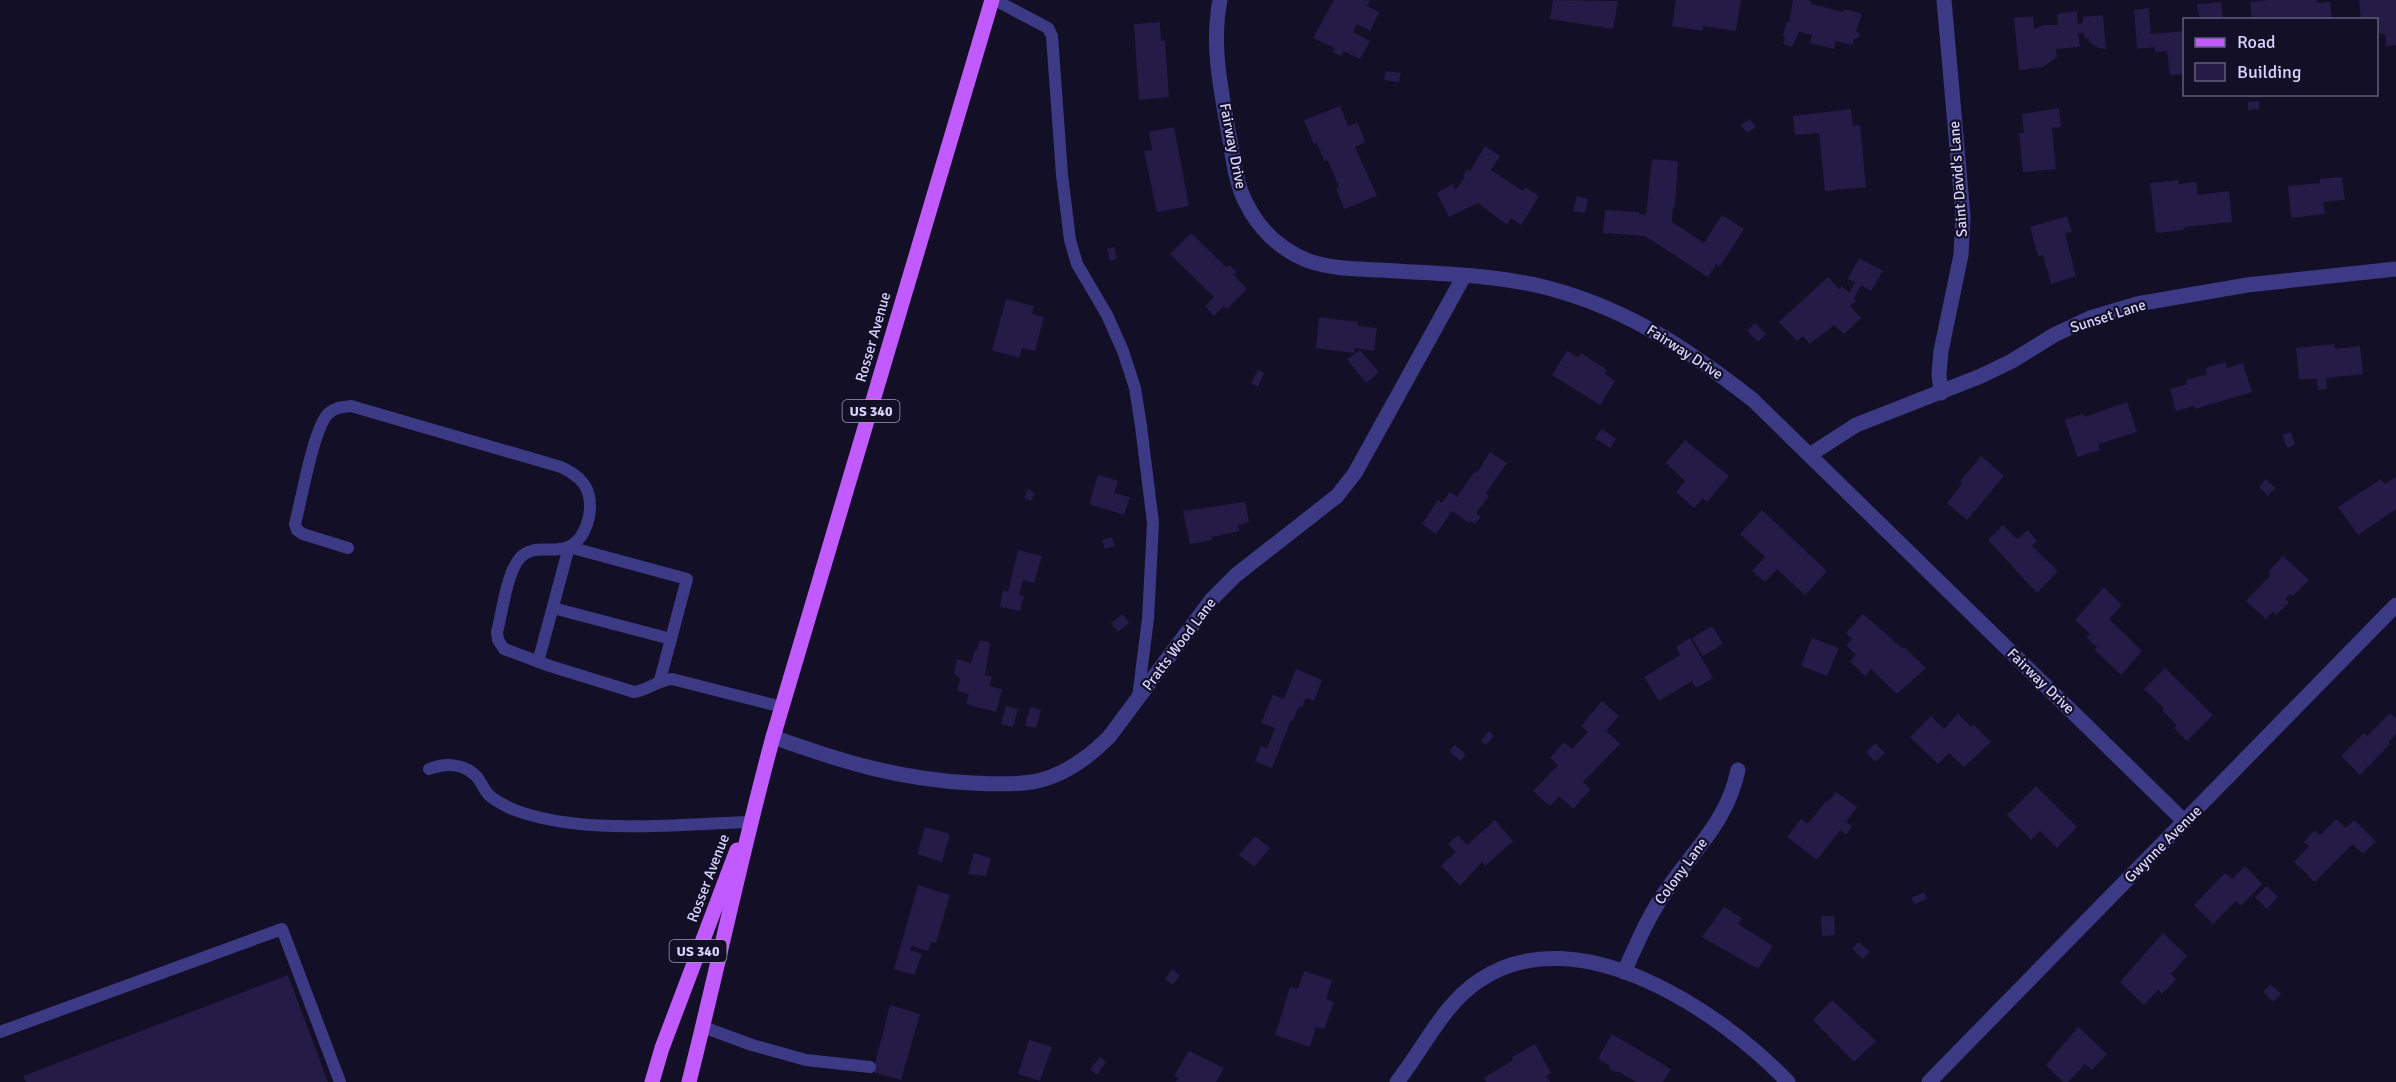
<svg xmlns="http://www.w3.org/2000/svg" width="2396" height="1082" viewBox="0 0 2396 1082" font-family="Signika,sans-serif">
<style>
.building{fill:#241b47}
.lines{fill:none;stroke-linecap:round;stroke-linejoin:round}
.lane{stroke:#3d3a85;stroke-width:12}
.street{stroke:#3d3a85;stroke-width:15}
.primary{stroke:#c25bff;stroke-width:15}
.labels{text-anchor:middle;stroke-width:4.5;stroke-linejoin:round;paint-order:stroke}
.shield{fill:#130f26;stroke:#9e99be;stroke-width:1.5}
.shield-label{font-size:14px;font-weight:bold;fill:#d9d4ff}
.street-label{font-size:15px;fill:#d9d4ff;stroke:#130f26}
</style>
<rect width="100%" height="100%" fill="#130f26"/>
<g class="building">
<path d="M1334,0h36l-3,6 12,6 -9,19 -13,-7 -4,8 17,9 -10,18 -17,-8 -2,5 -8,-4 2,-4 -22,-10z"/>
<path d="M1553,0l65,1 -5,28 -63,-10z"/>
<path d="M1676,0h65l-5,31 -33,-5v5l-31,-5z"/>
<path d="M1793,0h15l3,1v3l32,8 1,-3 18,5 -6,17 4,3 -2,4 -4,1 -2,6 -16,-4 -2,8 -24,-6 2,-8 -13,-3 -7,15 -9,-3 2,-7 -2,-1 4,-15 2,1z"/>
<path d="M2269,0h47l1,3 13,-1 2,17 -80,1 -2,-18z"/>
<path d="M2359,0h37v45l-10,1 -1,-12 -9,-1v-13h-15z"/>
<path d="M2221,2l2,18h-23l-3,-16z"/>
<path d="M2149,8l2,26 33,-3v43l-14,1 -3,-24 -12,1v-5l-18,2 -3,-39z"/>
<path d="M2077,11l1,13 5,-1v-6l20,-2 3,34 -7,-1 -10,-6v-4h-4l-1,-5h-6l2,14 -24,2 1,8 -14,10 -24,3 -5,-52 19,-2 1,13 10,-4h14l-1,-11z"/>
<path d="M1160,22l1,19h4l4,56 -30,3 -5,-76z"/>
<path d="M1386,71l15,2 -2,9 -15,-2z"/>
<path d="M2259,101v8l-11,1v-8z"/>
<path d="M1340,106l8,20 10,-3 7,19 -10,5 22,49 -33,13 -8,-21 3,-1 -11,-27 -3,2 -8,-19 -3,2 -10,-25z"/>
<path d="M2059,108l2,19 -9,1 4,41 -33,3 -4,-39h5l-2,-19z"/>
<path d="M1851,109l2,17 7,-1 6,62 -41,4 -6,-58 -24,2 -2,-19z"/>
<path d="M1750,119l6,8 -9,6 -6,-8z"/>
<path d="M1174,127l15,79 -32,6 -13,-61 8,-1 -3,-18z"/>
<path d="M1485,146l15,10 -9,14 32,21 2,-4 14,9 -18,29 -10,-7 -4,7 -29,-22 -29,14 -12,-24 16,-9 2,5 2,-1 8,-11 -2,-1 4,-7 3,2z"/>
<path d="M1652,159l26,2 -3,46h-2l-1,15 32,21 18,-28 22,14 -24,37 -4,-2 -8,13 -63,-41 -42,-3 2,-23 34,2v2l7,1z"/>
<path d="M2342,177l3,23 -22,2 2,12 -34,4 -3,-32 32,-3v-4z"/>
<path d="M2178,180l1,4 17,-2 2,13 31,-4 3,31 -48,5v3l-28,3 -6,-50z"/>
<path d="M1577,196l11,3 -3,14 -12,-2z"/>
<path d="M2067,216l5,16 -7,2 11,42 -25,8 -8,-29 -5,1 -8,-29z"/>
<path d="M1191,233l35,34 3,-2 8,7 -3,3 13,14 -20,20 -3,-3 -10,10 -9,-10 9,-9 -44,-43z"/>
<path d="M1114,247l3,12 -7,2 -3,-12z"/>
<path d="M1859,258l24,13 -12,20 -10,-6 -7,13 2,3 -6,5 11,12 -17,16 -10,-9 -24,19 -7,-8 -6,5 -18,-19 49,-45 11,12 3,-3 7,7 6,-11 -7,-3z"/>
<path d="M1006,299l28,7 -2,8 12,3 -9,34 -13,-3 -3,10 -27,-8z"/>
<path d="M1319,317l39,5v4l19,2 -3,23 -19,-3 -1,5 -38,-5z"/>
<path d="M1755,323l11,11 -8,8 -11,-11z"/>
<path d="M2334,344l1,5 25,-3 3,28 -37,4 1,11 -9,1 -1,-11h-18l-3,-31z"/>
<path d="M1360,350l19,22 -13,11 -19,-24z"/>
<path d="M1567,351l11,6 3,-4 26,17 -2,4 10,7 -15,24 -48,-30z"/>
<path d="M2225,362l2,6 16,-5 9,29 -57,17 -1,-3 -18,5 -6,-22 17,-5 -1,-4 21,-6 -1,-6z"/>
<path d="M1258,370l6,3 -6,14 -7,-4z"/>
<path d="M2127,402l10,30 -39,12 2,6 -23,7 -12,-37 18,-6 1,3z"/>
<path d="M1602,429l14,10 -6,9 -15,-10z"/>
<path d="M2291,432l4,13 -8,3 -5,-13z"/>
<path d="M1685,440l44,36 -22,26 -4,-4 -9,10 -18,-16 9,-11 -19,-18z"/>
<path d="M1490,452l17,11 -21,30 3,3 -13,17 5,3 -6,8 -4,-3 -2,2 -17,-12 -16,23 -14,-10 16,-24 4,3 8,-11 7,5 18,-26 2,2z"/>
<path d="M1981,456l23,20 -37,44 -20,-17 15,-19 -2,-3z"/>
<path d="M1098,475l20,6 -4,12 16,4 -6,18 -35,-11z"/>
<path d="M2396,477v32l-38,26 -20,-28 43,-28 4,5z"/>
<path d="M2266,479l9,9 -7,8 -9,-9z"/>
<path d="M1028,489l7,4 -4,8 -7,-3z"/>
<path d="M1245,502l4,20 -11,3 1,6 -27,6v3l-22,4 -7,-33z"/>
<path d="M1762,510l65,61 -22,24 -28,-26 -12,13 -13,-11 13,-14 -25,-23z"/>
<path d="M2003,525l14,14 11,-9 9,11 -5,5 26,25 -21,22 -49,-53z"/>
<path d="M1112,537l3,9 -10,3 -3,-9z"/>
<path d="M1018,550l24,6 -8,27 -11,-3 -4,15 5,1 -4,15 -20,-4 3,-17 5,2z"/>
<path d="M2283,556l26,24 -16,16 -3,-2 -5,5 4,3 -13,13 -3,-3 -7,7 -20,-18 25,-26 -3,-3z"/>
<path d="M2104,587l18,18 -13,14 33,32 -21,24 -27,-26 3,-2 -11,-10 4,-3 -15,-14z"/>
<path d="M1123,614l6,9 -11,9 -7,-9z"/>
<path d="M1863,614l39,34 2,-1 22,21 -29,26 -26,-25 -6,7 -15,-15 6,-6 -10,-10 6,-6 -6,-6z"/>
<path d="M1712,626l11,18 -20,12 -11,-18z"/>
<path d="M1690,638l23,40 -17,10 -4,-7 -33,20 -15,-24 36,-22 -4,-8z"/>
<path d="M1812,638l27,10 -12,28 -26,-10z"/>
<path d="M980,640l10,3 -5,32 7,2 -3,9 13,3 -6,23 -30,-8 3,-10 -12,-3 3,-12 -6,-6 3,-14 14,4 4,-14 2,1z"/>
<path d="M2165,668l48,47 -26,26 -13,-13 3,-3 -15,-15 2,-2 -20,-19z"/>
<path d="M1296,669l26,11 -8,21 -8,-3 -4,9 -3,-1 -6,15 -2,-1 -19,48 -17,-7 6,-15 6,2 8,-20 -14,-5 12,-28 11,4z"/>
<path d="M1602,701l17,15 -13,15 14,13 -37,38 8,7 -18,20 -14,-13 -9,10 -17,-15 25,-26 -8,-7 14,-16 8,7 16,-17 -7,-6z"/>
<path d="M1006,706l12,3 -5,18 -12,-3z"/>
<path d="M1030,707l11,3 -5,18 -11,-2z"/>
<path d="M2390,713l6,6v15l-8,8 2,2 -30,31 -19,-19 23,-23 3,3z"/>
<path d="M1958,714l13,13 3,-2 17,17 -27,25 -15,-14 -11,11 -28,-27 21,-21 13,13z"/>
<path d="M1489,731l5,5 -8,9 -5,-4z"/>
<path d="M1875,743l10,10 -10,9 -9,-10z"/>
<path d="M1455,745l11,10 -6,6 -11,-10z"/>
<path d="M2036,786l41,41 -20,21 -17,-17 -9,9 -24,-25z"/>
<path d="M1836,792l21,15 -11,15 6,4 -6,9 -6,-5 -23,30 -30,-23 14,-18 7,5 18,-23 2,1z"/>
<path d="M2336,819l10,9 8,-8 22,21 -13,13 -10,-10 -38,38 -21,-20 15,-16 -5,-4 11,-12 5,5z"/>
<path d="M1495,820l18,21 -28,25 -3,-4 -22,24 -19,-21 15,-13 -8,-8 10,-9 9,10z"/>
<path d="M925,827l25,7 -8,28 -25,-8z"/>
<path d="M1255,836l15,12 -16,19 -15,-12z"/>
<path d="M974,853l17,5 -5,18 -18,-2z"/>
<path d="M2245,866l17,18 -21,22 -5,-5 -23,23 -19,-19 31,-32 7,6z"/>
<path d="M918,885l32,10 -14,48 -5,-1 -3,9 -16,-5 -2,4 12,4 -8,21 -20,-6z"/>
<path d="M2267,886l11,11 -11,12 -12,-12z"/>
<path d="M1924,892l3,7 -12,5 -4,-6z"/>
<path d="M1724,907l18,11 -4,6 35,22 -15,23 -56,-32z"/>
<path d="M1821,916h13l1,19 -13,1z"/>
<path d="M2163,933l24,23 -16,18 5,5 -14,15 -4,-4 -14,15 -24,-23z"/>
<path d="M1859,942l11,10 -7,7 -11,-10z"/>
<path d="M1172,969l8,6 -7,10 -8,-6z"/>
<path d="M1304,971l28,9 -6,19 8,3 -10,27 -8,-2 -6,20 -35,-12 15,-48 8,2z"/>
<path d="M288,975l40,107h-302l-3,-6z"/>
<path d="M2270,984l11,10 -8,8 -10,-10z"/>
<path d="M1832,1000l44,41 -22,21 -41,-42z"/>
<path d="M890,1005l30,9 -19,66 -28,-8z"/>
<path d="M2078,1027l29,27 -15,16 -7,-6 -17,18h-5l-17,-17z"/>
<path d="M1612,1034l59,35 -8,13h-27l-17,-10h-4l-5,-3 -1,-4 -11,-6z"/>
<path d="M1029,1040l23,7 -12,34 -22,-7z"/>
<path d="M1535,1044l16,29 -5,3 4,6h-64l-2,-4 29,-18 -1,-3z"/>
<path d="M1189,1051l35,17 -8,14h-40l2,-4 -4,-2z"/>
<path d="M1100,1057l6,5 -9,13 -7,-6z"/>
</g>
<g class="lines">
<g class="lane">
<path d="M995,0l53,28 4,8 10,139 8,65 7,24 30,51 16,36 12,37 6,38 12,97 -5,96 -10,78"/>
<path d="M348,548l-45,-14 -6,-4 -2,-6c6,-22 19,-99 34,-111 7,-6 14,-6 22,-7l210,61c8,4 16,8 22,16 14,17 6,56 -15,64 -16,7 -34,-4 -48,11 -13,14 -18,55 -23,74l1,8 6,9 46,17 84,26c14,-2 24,-12 38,-13l110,28"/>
<path d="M553,608l118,31"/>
<path d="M538,662l31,-115 118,32 -27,101"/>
<path d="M429,769c16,-6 34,-6 47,7 5,5 7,13 13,19 6,6 15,10 23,14 69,27 164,15 238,13"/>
<path d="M703,1027l49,18 54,15 64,7"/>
<path d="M0,1032l282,-103 58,153"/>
</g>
<g class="street">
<path d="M1220,0c-9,46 1,89 9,135 4,22 6,45 16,66 13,27 35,49 64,60 23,8 48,8 72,9 55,4 113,4 167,18 80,21 141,62 205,112l432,422"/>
<path d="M1941,393l-2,-19 2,-23 20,-96 2,-39 -19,-216"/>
<path d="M1811,454l45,-29 125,-49 31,-15 42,-26 36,-17 47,-14 110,-19 149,-16"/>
<path d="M773,737c70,25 125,42 199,46 19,1 41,2 60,-1 30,-5 56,-24 77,-45l103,-138 24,-24 101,-79 18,-23 109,-197"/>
<path d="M1624,972c13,-28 24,-56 42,-81 29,-43 61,-69 72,-121"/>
<path d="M1397,1082c27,-34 46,-78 83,-102 98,-65 240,31 308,102"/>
<path d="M1929,1082l467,-477"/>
</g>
<g class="primary">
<path d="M652,1082l10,-34 75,-198"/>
<path d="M689,1082c29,-115 53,-231 84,-345l219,-737"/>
</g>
</g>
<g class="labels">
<g class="shield">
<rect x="842.5" y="400" width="57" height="22" rx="4.5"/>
<rect x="669.5" y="940" width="57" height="22" rx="4.5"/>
</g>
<g class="shield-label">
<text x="871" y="416">US 340</text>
<text x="698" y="956">US 340</text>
</g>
<g class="street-label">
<text transform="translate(1233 146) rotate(79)" y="5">Fairway Drive</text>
<text transform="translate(1958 179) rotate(-94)" y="5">Saint David's Lane</text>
<text transform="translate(2108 316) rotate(-18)" y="5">Sunset Lane</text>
<text transform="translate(873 337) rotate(-74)" y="5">Rosser Avenue</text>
<text transform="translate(1685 352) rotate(33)" y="5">Fairway Drive</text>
<text transform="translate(1179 644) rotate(-53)" y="5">Pratts Wood Lane</text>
<text transform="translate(2041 681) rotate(44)" y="5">Fairway Drive</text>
<text transform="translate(2163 844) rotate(-45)" y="5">Gwynne Avenue</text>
<text transform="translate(1681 871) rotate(-54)" y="5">Colony Lane</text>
<text transform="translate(708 878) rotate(-69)" y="5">Rosser Avenue</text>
</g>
</g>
<rect x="2183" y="18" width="195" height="78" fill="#130f26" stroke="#625e7d" stroke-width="1.5"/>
<rect x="2195" y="38" width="30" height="9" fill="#c25bff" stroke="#625e7d" stroke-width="1.5"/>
<text x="2237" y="48" font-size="18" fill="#d9d4ff">Road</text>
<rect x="2195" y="63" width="30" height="18" fill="#241b47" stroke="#625e7d" stroke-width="1.5"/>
<text x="2237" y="78" font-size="18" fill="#d9d4ff">Building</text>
</svg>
